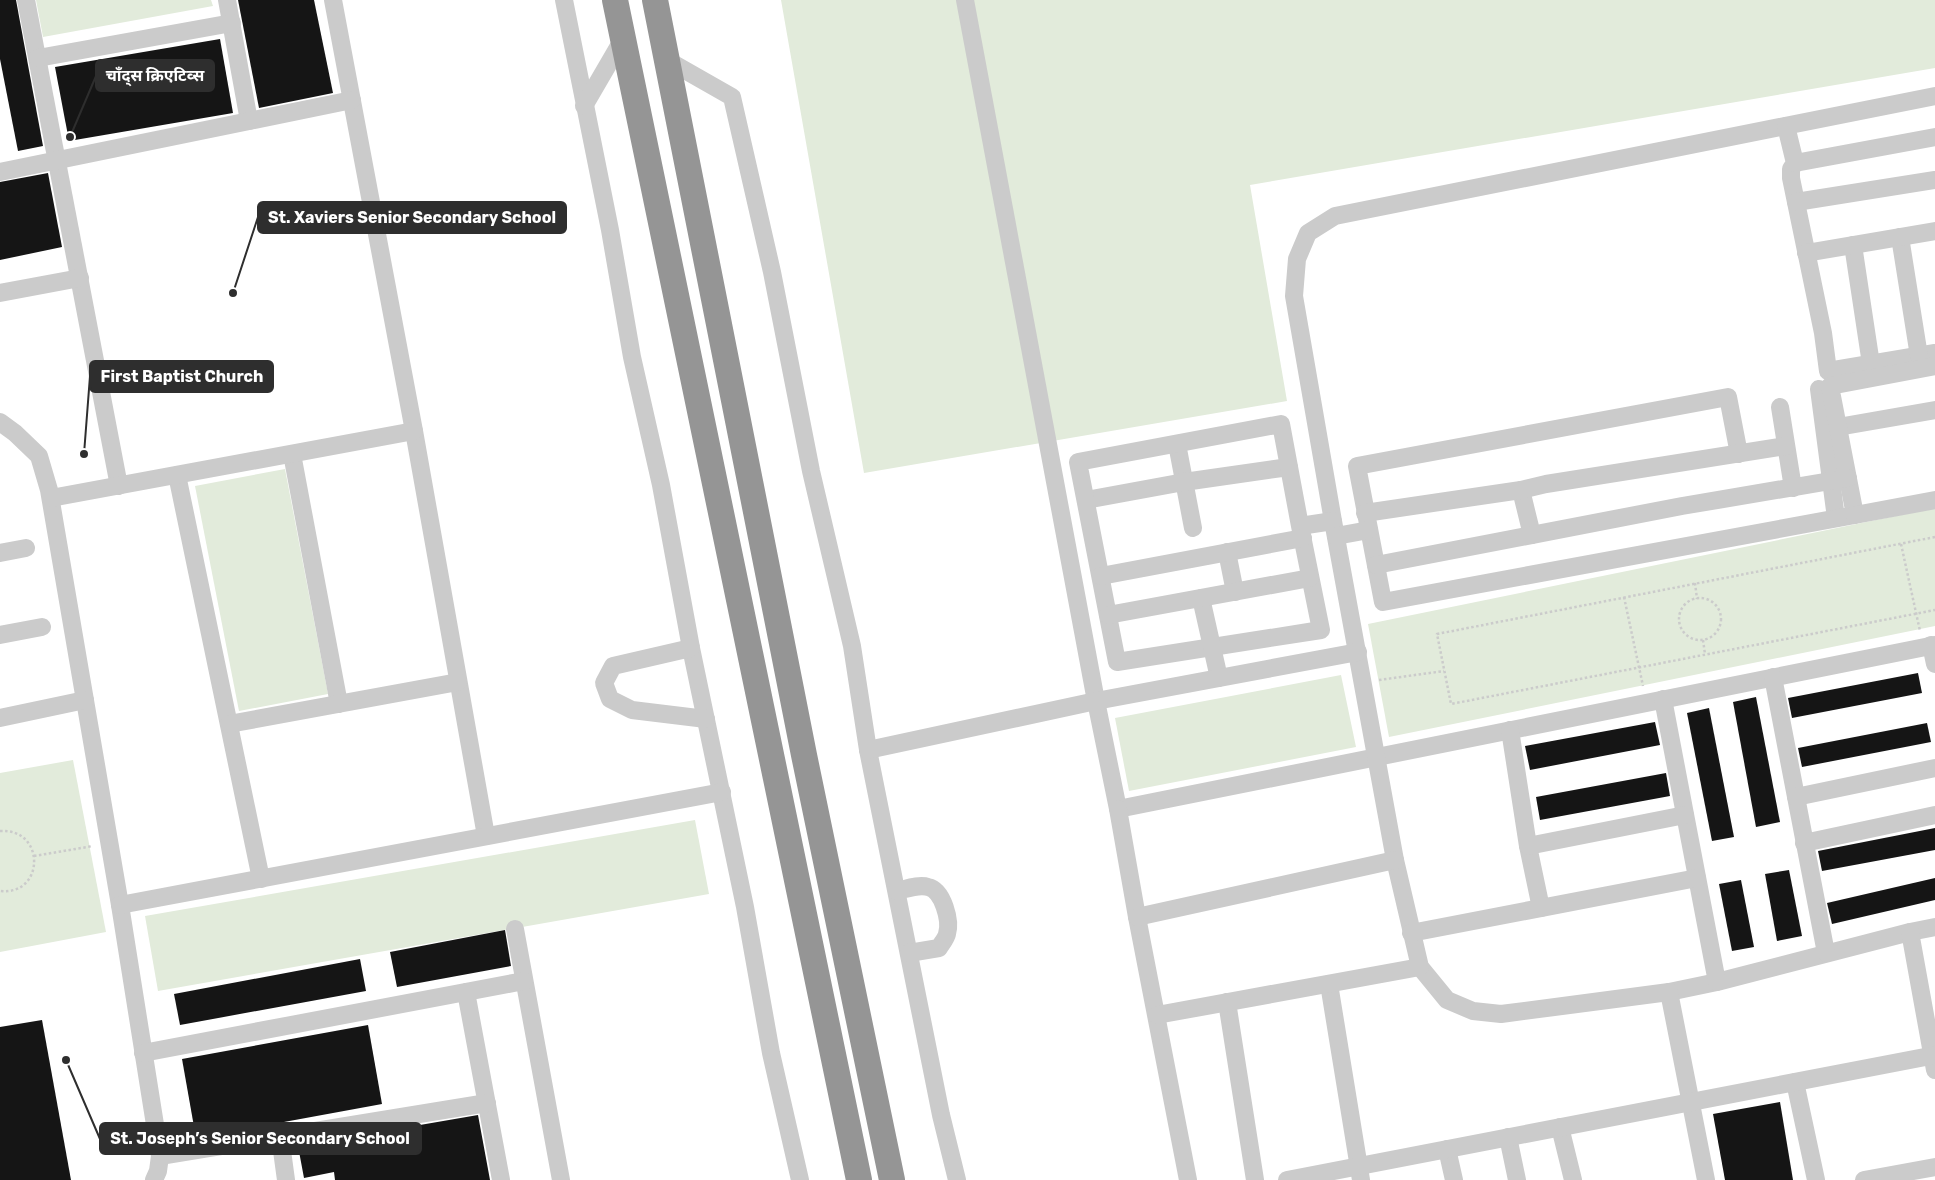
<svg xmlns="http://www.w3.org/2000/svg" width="1935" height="1180" viewBox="0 0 1935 1180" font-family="Rubik,'Noto Sans Devanagari',sans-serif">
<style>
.green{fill:#e2ebdb}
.building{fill:#151515}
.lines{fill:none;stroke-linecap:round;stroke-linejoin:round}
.path{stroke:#cbcbcb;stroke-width:2.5;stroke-dasharray:2.5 2.5;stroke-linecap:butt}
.minor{stroke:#cbcbcb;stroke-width:18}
.highway{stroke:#959595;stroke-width:26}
.leader{fill:none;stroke:#2e2e2e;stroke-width:2}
.callout-dot{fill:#2e2e2e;stroke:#fff;stroke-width:2}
.callout{fill:#2e2e2e;stroke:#2e2e2e;stroke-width:2}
.callout-label{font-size:16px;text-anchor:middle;font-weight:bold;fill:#fff}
</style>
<rect width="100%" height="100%" fill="#fff"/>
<g class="green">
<path d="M36,0h175l2,6 -170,31z"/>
<path d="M781,0h1154v68l-685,117 37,216 -423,72z"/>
<path d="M285,469l43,225 -89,17 -44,-225z"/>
<path d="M1935,508v118l-546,111 -21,-113z"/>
<path d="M1341,675l15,72 -227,44 -14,-73z"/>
<path d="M73,760l33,172 -106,20v-179z"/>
<path d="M695,820l14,74 -551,97 -13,-75z"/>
</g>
<g class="building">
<path d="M0,0h16l27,146 -25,5 -18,-92z"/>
<path d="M238,0h76l19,93 -74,15z"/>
<path d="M220,39l13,74 -164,28 -14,-74z"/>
<path d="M48,173l14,74 -62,13v-78z"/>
<path d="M1918,673l4,20 -130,25 -4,-20z"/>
<path d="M1756,697l24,125 -24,5 -23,-125z"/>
<path d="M1709,708l25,129 -22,4 -25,-128z"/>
<path d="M1655,722l5,23 -130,25 -5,-24z"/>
<path d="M1927,723l4,19 -129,25 -4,-19z"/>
<path d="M1666,773l4,23 -130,24 -4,-23z"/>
<path d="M1935,828v22l-113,21 -4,-20z"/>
<path d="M1789,870l13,66 -25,5 -12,-67z"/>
<path d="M1935,878v22l-103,24 -5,-21z"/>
<path d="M1741,880l13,67 -22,4 -13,-67z"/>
<path d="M505,930l6,36 -114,21 -7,-35z"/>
<path d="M360,959l6,32 -186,34 -6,-31z"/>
<path d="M42,1020l29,160h-71v-153z"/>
<path d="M368,1025l14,79 -186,34 -14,-79z"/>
<path d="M1780,1102l13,78h-68l-12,-66z"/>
<path d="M478,1115l12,65h-155l-1,-8 -30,6 -6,-32z"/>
</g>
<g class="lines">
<g class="path">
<path d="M1935,537l-498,97 14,70 484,-94"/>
<path d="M1901,544l19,87"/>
<path d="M1695,583l2,16"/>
<path d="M1624,597l19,89"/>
<circle cx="1700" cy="619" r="21"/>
<path d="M1703,640l2,14"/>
<path d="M1379,680l65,-9"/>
<path d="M0,831c46,-3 45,65 0,60"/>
<path d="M34,856l59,-10"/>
</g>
<g class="minor">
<path d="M26,0l93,486"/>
<path d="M227,0l22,121"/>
<path d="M333,0l81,431 72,405"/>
<path d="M564,0l46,230 22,127 29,128 30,163 54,259 26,146 29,127"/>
<path d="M965,0l131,701 22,108 817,-164"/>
<path d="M38,58l194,-35"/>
<path d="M667,60l65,37 40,175 39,199 41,175 16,104 73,365 16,65"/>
<path d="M1935,96l-600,120 -27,17 -11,26 -3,37 39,225 62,339 25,107 27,33 26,11 28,3 168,-22 48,-10 193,-50 25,-5"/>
<path d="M584,106l39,-67"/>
<path d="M1786,126l9,37 -4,6v9l32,155 5,38 107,-18"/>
<path d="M1795,163l140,-26"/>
<path d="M0,172l352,-72"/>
<path d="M1796,202l139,-22"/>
<path d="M1900,237l19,119"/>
<path d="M1853,245l18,119"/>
<path d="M1806,253l129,-22"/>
<path d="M0,293l80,-15"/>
<path d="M1819,389l17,129"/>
<path d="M1780,407l13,81"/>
<path d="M0,422l15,11 24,23 10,34 71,415 40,251 -2,15 -4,9"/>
<path d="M1838,427l97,-17"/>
<path d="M1177,444l16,84"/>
<path d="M292,454l47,250"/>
<path d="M1739,454l-11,-57 -371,69 26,136 472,-87 -25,-129 105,-20"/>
<path d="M177,475l84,404"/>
<path d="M1521,490l11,45"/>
<path d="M51,498l363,-67"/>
<path d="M1086,500l98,-18 105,-15"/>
<path d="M1365,513l156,-23 25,-6 240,-38"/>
<path d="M1855,515l80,-15"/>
<path d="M1300,526l-19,-102 -203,38 39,200 204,-32 -21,-104 33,-5"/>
<path d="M1336,536l33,-6"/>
<path d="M1227,552l8,40"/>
<path d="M0,553l26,-5"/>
<path d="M1376,565l306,-59 166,-28"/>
<path d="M1101,576l202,-38"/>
<path d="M1201,598l18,80"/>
<path d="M1108,615l202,-37"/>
<path d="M0,635l42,-8"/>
<path d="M1931,645l4,19"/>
<path d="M691,648l-78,18 -9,17 6,16 22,11 74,9"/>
<path d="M1773,677l53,276"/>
<path d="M1663,699l54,283"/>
<path d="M0,718l85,-18"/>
<path d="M229,724l229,-42"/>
<path d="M1510,730l18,116 13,62"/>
<path d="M868,750l228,-49 262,-49"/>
<path d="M1796,797l139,-29"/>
<path d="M1118,809l19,108 51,263"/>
<path d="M1804,843l131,-28"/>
<path d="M1528,846l157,-31"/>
<path d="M897,891c9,-2 22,-7 31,-4 15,3 23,34 19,47 -1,5 -6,10 -8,14l-30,5"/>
<path d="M120,905l602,-113"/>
<path d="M1137,917l258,-57"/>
<path d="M515,929l46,251"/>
<path d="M1910,932l25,138"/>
<path d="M1411,933l286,-55"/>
<path d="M1329,984l32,196"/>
<path d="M466,992l35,188"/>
<path d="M1669,992l37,188"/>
<path d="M1227,1002l28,178"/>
<path d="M1157,1015l263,-48"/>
<path d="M143,1053l381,-72"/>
<path d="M1795,1082l21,98"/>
<path d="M1560,1127l13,53"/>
<path d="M280,1136l6,44"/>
<path d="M1508,1137l9,43"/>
<path d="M1447,1149l7,31"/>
<path d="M160,1156l327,-53"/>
<path d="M1287,1180l648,-125"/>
<path d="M1864,1180l71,-13"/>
</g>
<g class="highway">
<path d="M615,0l244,1180"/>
<path d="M655,0l149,755 88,425"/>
</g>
</g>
<path class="leader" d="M70 137L96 76M233 293L258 217M84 454L90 376M66 1060L100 1139"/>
<g class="callout-dot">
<circle cx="70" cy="137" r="5"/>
<circle cx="233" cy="293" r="5"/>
<circle cx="84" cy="454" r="5"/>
<circle cx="66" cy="1060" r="5"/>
</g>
<g class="callout">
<rect x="96" y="60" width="118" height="31" rx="5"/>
<rect x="258" y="202" width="308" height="31" rx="5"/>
<rect x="90" y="361" width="183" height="31" rx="5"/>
<rect x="100" y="1123" width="321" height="31" rx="5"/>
</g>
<g class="callout-label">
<text x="155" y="81">चाँद्स क्रिएटिव्स</text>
<text x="412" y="223">St. Xaviers Senior Secondary School</text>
<text x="182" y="382">First Baptist Church</text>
<text x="260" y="1144">St. Joseph’s Senior Secondary School</text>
</g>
</svg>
